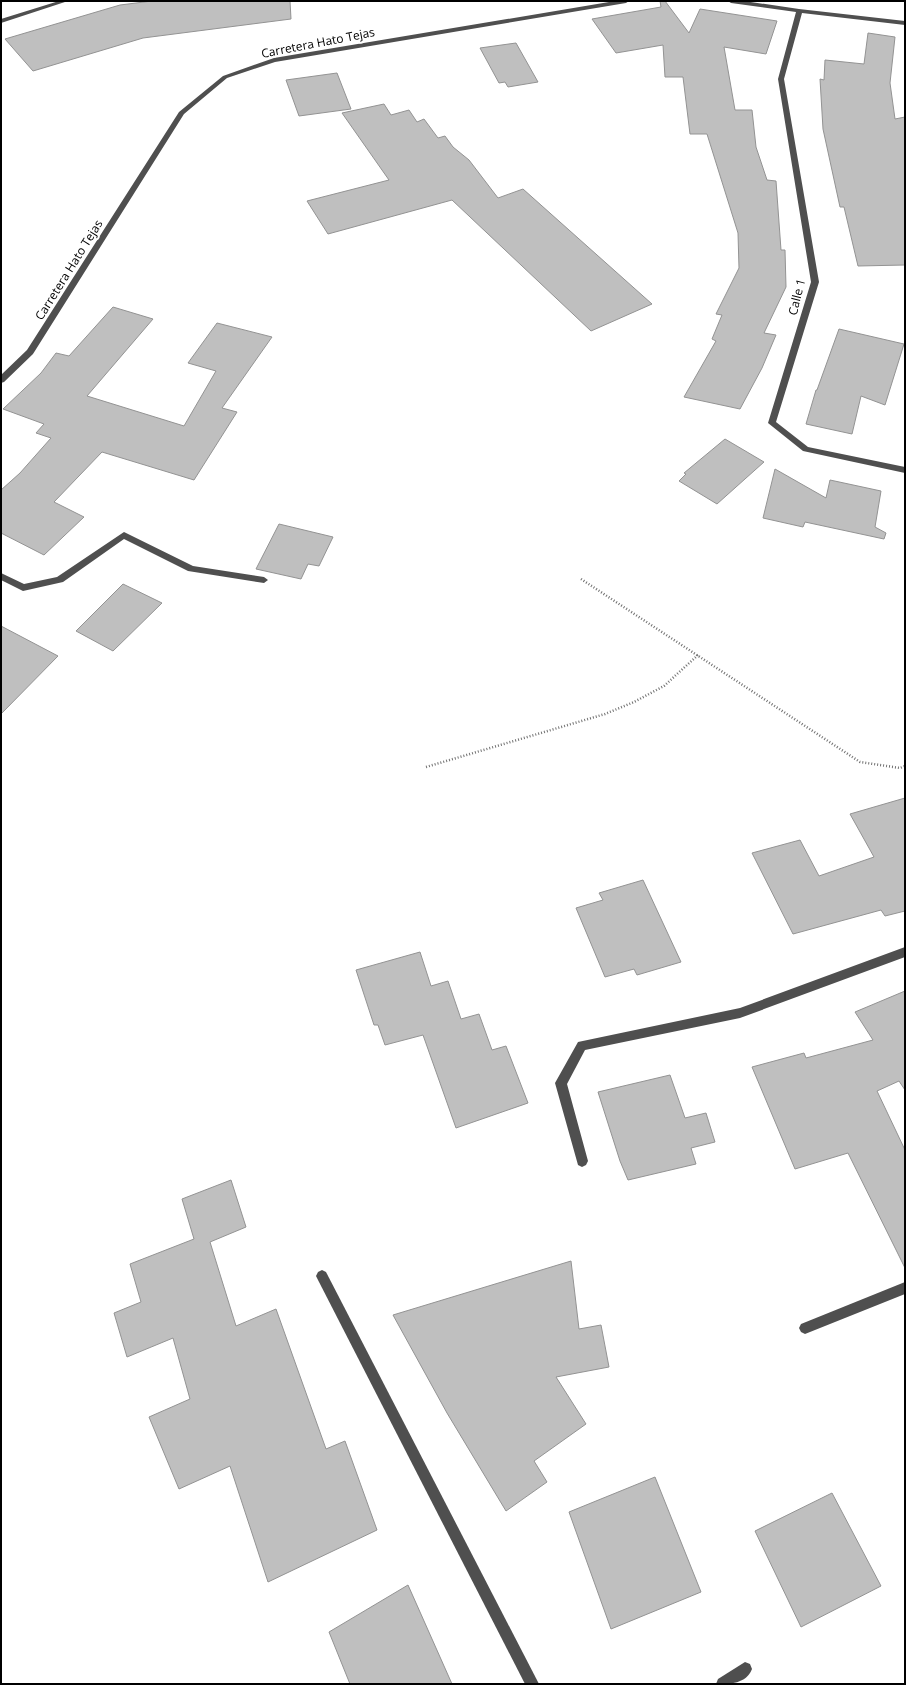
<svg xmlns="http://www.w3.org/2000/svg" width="906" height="1685" viewBox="0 0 906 1685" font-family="'Open Sans',sans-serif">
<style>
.building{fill:#bfbfbf;stroke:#939393}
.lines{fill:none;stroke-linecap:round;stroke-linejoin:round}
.path{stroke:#717171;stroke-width:2.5;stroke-dasharray:1 2;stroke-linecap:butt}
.minor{fill:#4f4f4f;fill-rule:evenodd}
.labels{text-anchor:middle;stroke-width:4;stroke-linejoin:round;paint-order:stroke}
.far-street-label{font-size:12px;fill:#000;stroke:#fff}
</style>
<rect width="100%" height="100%" fill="#fff"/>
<g class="building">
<path d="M152,1h138l1,18 -148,19 -110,33 -28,-32 115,-34z"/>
<path d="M660,1h5l24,32 11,-24 77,12 -11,33 -42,-7 11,63h17l4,37 11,33 9,1 5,69h4l1,37 -22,46 12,2 -14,33 -22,41 -56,-12 32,-56 -4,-2 10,-24 -6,-1 23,-46 -1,-35 -31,-99h-17l-7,-57h-18l-2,-32 -47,8 -24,-34 69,-12z"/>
<path d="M868,33l27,4 -5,46 5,36 10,-2v148l-47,1 -14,-59h-4l-17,-78 -3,-50 4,1 1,-20 39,4z"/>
<path d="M516,43l22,39 -30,5 -3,-5 -6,1 -19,-35z"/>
<path d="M337,73l14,36 -52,7 -13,-36z"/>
<path d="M384,104l7,11 18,-5 8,12 7,-3 14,19 7,-2 8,11 16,13 29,38 25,-9 129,115 -61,27 -139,-131 -124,34 -21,-33 82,-21 -47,-67z"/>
<path d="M113,307l40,12 -66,77 97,30 32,-55 -28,-8 29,-40 55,14 -50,71 15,4 -43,68 -92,-28 -48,50 30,15 -40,38 -43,-22v-43l19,-17 31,-35 -15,-5 8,-9 -41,-15 38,-36 15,-20 13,3z"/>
<path d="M839,329l65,15 -19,61 -24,-9 -9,38 -46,-10 10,-34h1z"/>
<path d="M725,439l39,23 -47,42 -38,-23 7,-7 -2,-1z"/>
<path d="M775,469l51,29 4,-18 51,11 -6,36 11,6 -2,6 -79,-17 -2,5 -40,-9z"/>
<path d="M279,524l54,13 -14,29 -11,-2 -7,15 -45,-10z"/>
<path d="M123,584l39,19 -49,48 -37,-20z"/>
<path d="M1,626l57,30 -57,58z"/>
<path d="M905,798v113l-20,5 -4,-6 -88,24 -41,-81 48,-13 19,36 55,-19 -24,-43z"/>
<path d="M643,880l38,82 -44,13 -3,-6 -29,8 -29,-69 27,-8 -4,-7z"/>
<path d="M420,952l11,34 17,-5 13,38 18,-5 13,36 14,-4 22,57 -72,25 -33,-93 -38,10 -7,-20h-4l-18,-55z"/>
<path d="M905,991v99l-6,-9 -22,10 28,59v118l-57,-115 -53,16 -43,-102 52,-14 2,5 67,-18 -18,-28z"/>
<path d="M670,1075l15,43 21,-5 9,29 -24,6 5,16 -68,16 -8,-19 -22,-69z"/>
<path d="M231,1180l15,47 -36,15 26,84 40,-17 50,140 19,-8 32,89 -109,52 -38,-116 -51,23 -30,-72 41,-18 -17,-61 -46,19 -13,-44 27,-11 -11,-38 64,-25 -12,-40z"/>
<path d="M571,1261l8,68 22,-4 8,42 -53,10 30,47 -52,37 13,21 -41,29 -59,-98 -54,-98z"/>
<path d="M655,1477l46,115 -90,37 -42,-117z"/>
<path d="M832,1493l49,93 -80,41 -46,-96z"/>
<path d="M408,1585l44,99h-102l-21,-52z"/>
</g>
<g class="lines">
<g class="path">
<path d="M581,579l279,183 40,6 5,-2"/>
<path d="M426,767l179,-53 29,-12 30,-16 34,-31"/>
</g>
<g class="minor">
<path d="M59,1h9l-67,22v-4z"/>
<path d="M615,1h14l-3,2 -351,59 -48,16 -43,36 -151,240 -29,28 -3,1v-8l26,-25 152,-238 44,-36 51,-18z"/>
<path d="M728,1h16l55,8 106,12v4l-103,-12 -18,66 35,203 -43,140 32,25 97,20v6l-102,-22 -35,-28 43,-141 -33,-203 18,-67 -65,-9z"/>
<path d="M124,532l69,34 71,11 4,3 -4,3 -76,-12 -64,-32 -61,43 -40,9 -22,-11v-7l23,11 33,-7z"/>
<path d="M905,947v10l-165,61 -155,32 -18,34 21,77 -2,4 -4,2 -4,-2 -23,-82 23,-41 162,-34z"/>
<path d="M322,1270l4,2 213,412h-14l-207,-404 -2,-4 2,-4z"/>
<path d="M905,1282v12l-100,40 -4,-2 -2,-4 2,-4z"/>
<path d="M745,1662l5,2 2,5c-6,15 -22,15 -36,15l2,-5z"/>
</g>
</g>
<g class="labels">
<g class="far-street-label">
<text transform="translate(318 43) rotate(-11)" y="4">Carretera Hato Tejas</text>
<text transform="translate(69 270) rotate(-58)" y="4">Carretera Hato Tejas</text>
<text transform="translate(797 297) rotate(-76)" y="4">Calle 1</text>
</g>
</g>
<rect width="906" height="1685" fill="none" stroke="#000000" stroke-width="4"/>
</svg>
